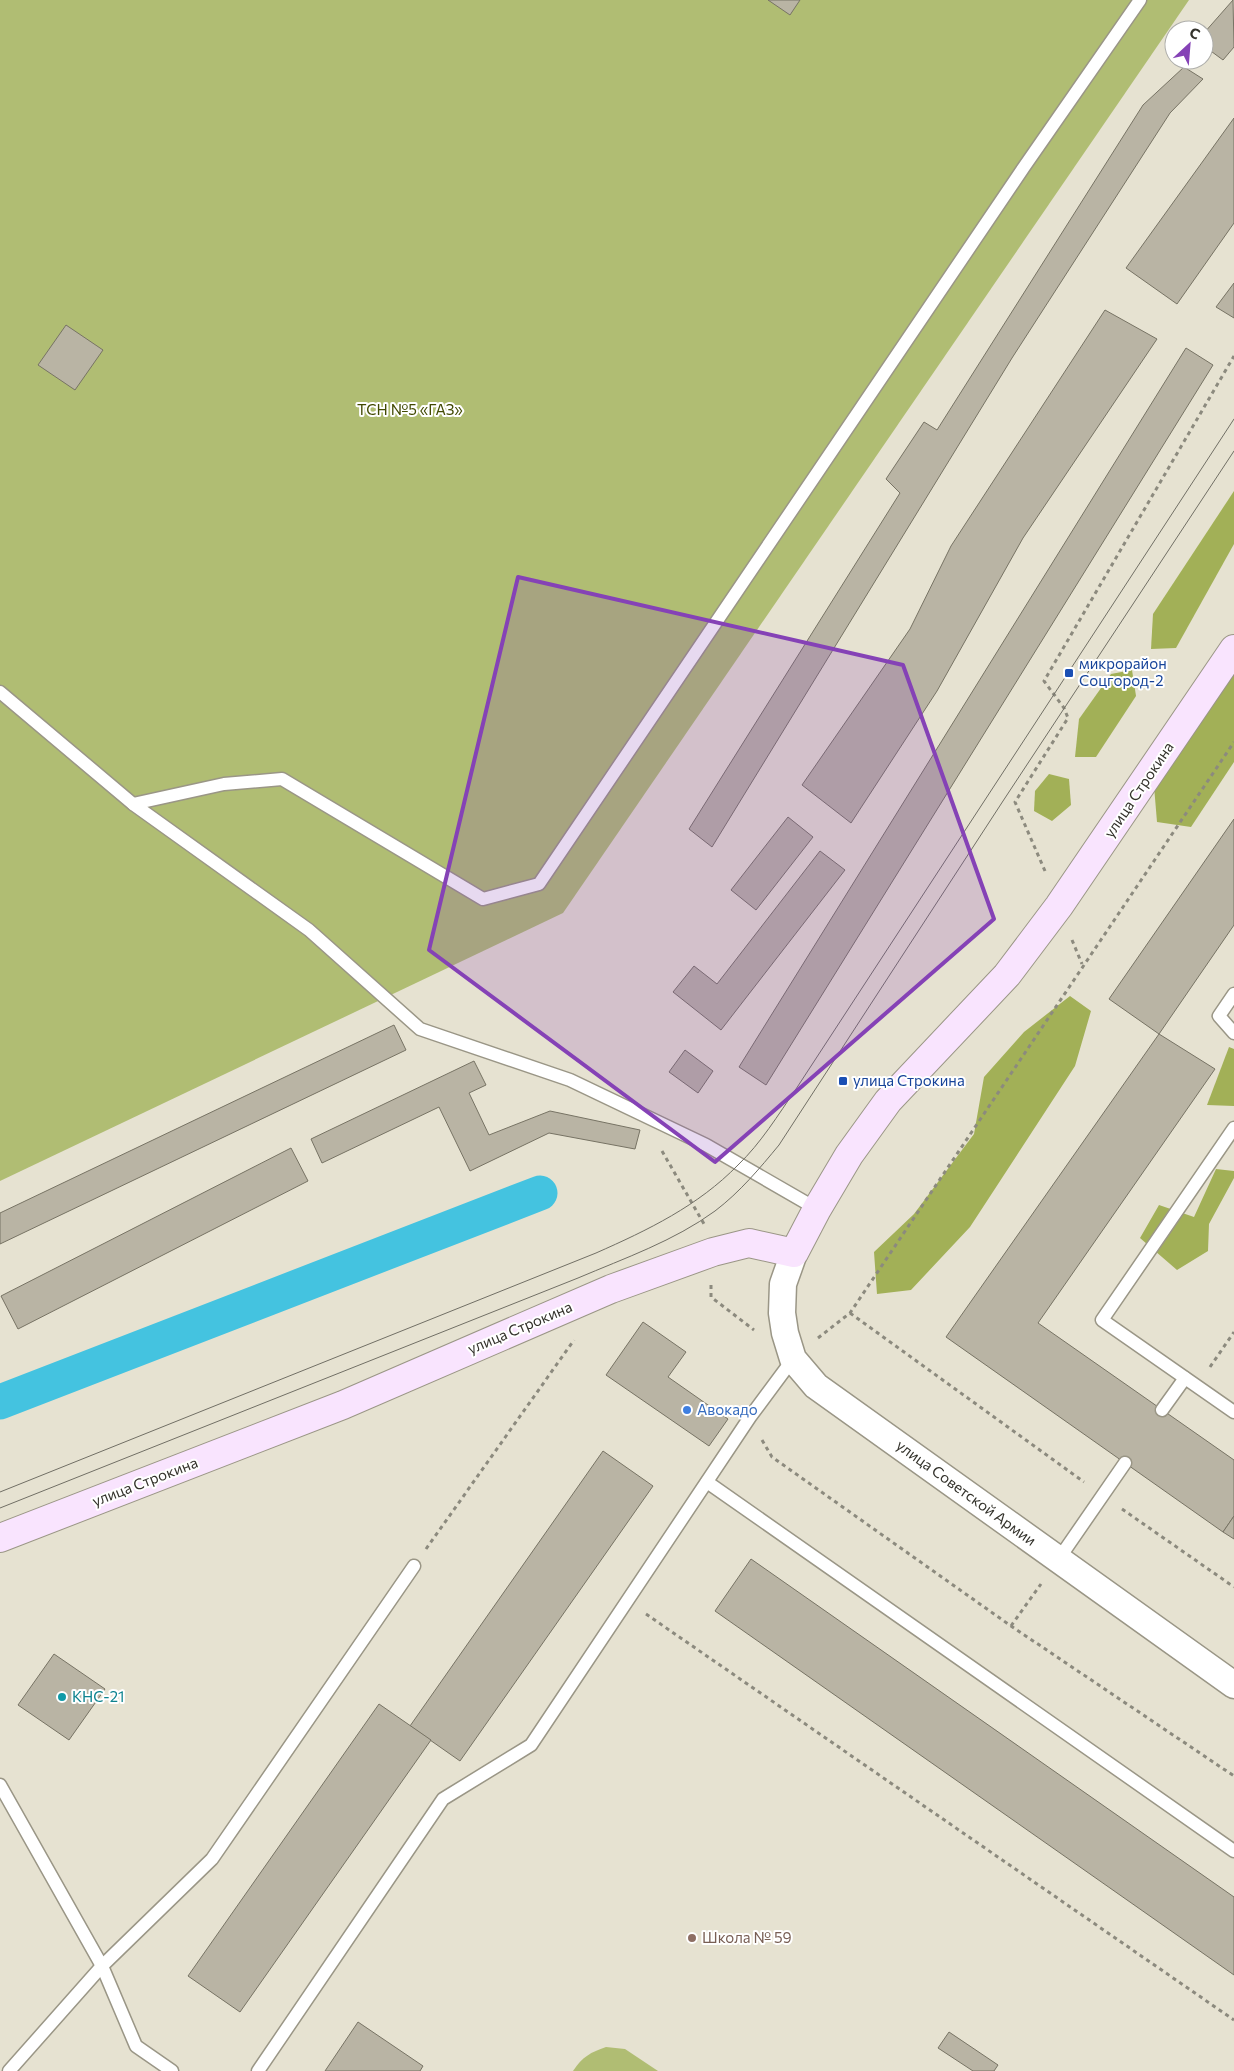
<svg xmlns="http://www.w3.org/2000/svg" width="1234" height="2071" viewBox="0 0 1234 2071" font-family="Commissioner,sans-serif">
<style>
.green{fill:#b0bd73}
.forest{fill:#a2b057}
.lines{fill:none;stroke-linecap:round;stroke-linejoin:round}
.canal{stroke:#44c3e0;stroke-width:35}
.building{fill:#b9b4a4;stroke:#777364}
.lane-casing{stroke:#9a9686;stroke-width:15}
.street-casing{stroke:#9a9686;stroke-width:29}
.secondary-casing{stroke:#9a9686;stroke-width:30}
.path{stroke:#8c8a7e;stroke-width:3;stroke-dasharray:4 4;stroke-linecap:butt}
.lane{stroke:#fff;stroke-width:12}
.street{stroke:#fff;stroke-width:26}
.secondary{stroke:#f9e4fe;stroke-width:28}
.tram{stroke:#716f65;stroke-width:1}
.marked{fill:#8542b6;fill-opacity:0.2;stroke:#8542b6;stroke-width:4;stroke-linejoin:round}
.transit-dot{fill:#1a4fb4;stroke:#fff;stroke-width:2}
.shop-dot{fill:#3f7fe0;stroke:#fff;stroke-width:2}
.culture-dot{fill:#0f9aa8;stroke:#fff;stroke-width:2}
.education-dot{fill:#8d6e63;stroke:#fff;stroke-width:2}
.labels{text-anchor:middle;stroke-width:4;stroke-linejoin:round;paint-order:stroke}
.park-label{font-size:15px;fill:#424a03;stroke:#fff}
.transit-label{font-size:15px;fill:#164399;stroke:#fff;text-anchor:start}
.street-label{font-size:15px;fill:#33322b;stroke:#fff}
.shop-label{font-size:15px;fill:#366cbe;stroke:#fff;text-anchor:start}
.culture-label{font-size:15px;fill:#0d838f;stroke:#fff;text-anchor:start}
.education-label{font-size:15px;fill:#785e54;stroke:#fff;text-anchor:start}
</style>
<rect width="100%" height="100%" fill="#e6e2d1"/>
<g class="green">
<path d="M0,0h1189l-626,913 -563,268z"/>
<path d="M606,2047l19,2 33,22h-85c9,-14 18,-19 33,-24z"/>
</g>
<g class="forest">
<path d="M1234,491v53l-58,104 -25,1 2,-35z"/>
<path d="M1234,664v98l-43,65 -34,-5 -3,-36z"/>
<path d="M1132,670l4,26 -40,61h-21l4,-38 32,-45z"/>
<path d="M1049,774l20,5 2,26 -19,16 -18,-10 1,-20z"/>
<path d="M1070,996l21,15 -16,55 -105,161 -59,63 -34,4 -3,-42 40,-38 60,-80 10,-57 40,-45z"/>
<path d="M1229,1047l5,2v57l-27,-1z"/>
<path d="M1216,1169l18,2v7l-25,46 -1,27 -31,19 -37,-32 19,-33 35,12z"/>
</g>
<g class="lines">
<path class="canal" d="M0,1402l540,-209"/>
</g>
<g class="building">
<path d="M768,0h32l-10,15z"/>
<path d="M1233,0l1,47 -11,13 -19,-14v-13z"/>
<path d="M1184,67l19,12 -33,34 -158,245 -300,489 -23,-18 211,-336 -14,-14 38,-57 13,8 206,-325z"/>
<path d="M1234,118v105l-57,81 -51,-36z"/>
<path d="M1234,283v35l-18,-11z"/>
<path d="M1105,310l52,29 -134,199 -86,153 -86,132 -49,-38 108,-156 41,-83z"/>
<path d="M66,325l37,25 -28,40 -37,-25z"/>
<path d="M1186,348l27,17 -447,720 -27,-18z"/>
<path d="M788,817l25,20 -57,73 -25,-20z"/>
<path d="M1234,819v106l-75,109 -50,-35z"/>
<path d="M820,851l25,19 -124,160 -48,-38 21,-26 23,18z"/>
<path d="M394,1025l12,25 -406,194v-31z"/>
<path d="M1159,1034l56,35 -177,254 196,137v56l-11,16 -277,-195z"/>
<path d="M685,1050l28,21 -15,22 -29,-21z"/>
<path d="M474,1061l12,24 -17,8 20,42 61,-24 90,19 -5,19 -86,-16 -79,38 -31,-64 -117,56 -11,-24z"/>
<path d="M291,1148l17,33 -290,148 -17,-33z"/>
<path d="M643,1322l43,30 -18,25 60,42 -19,27 -103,-71z"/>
<path d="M603,1451l50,35 -193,275 -50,-35z"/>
<path d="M1234,1516v23l-11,-7z"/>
<path d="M751,1559l483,338v78l-519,-364z"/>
<path d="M54,1654l51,35 -36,51 -51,-35z"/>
<path d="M379,1704l52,36 -191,272 -52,-36z"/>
<path d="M358,2022l65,44 -3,5h-95z"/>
<path d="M949,2032l49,33 -4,6h-21l-35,-23z"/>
</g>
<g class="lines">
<defs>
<g id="lane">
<path d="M0,692l133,112 176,126 111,99 150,51 136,65 111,64"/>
<path d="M133,804l91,-20 58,-5 201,120 56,-15 485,-717 116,-167"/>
<path d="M1234,994l-15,22 15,17"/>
<path d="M1234,1128l-132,192 132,92"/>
<path d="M1162,1410l23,-32"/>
<path d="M707,1482l527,369"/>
<path d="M1058,1560l67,-97"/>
<path d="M0,1785l102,181 34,80 36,25"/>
<path d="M9,2071l93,-105 110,-107 202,-293"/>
<path d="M258,2071l185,-272 88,-54 219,-328 43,-58"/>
</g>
<path id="street" d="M794,1253l-11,31 -1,29 3,20 8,26 23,27 418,299"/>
<path id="secondary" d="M0,1538l343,-133 268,-116 102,-37 36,-9 45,10 23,-44 32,-54 39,-54 119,-126 52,-69 175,-257"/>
</defs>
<use href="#lane" class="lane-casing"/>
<use href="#street" class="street-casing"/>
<use href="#secondary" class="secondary-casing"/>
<g class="path">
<path d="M1045,871l-30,-69 53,-84 -4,-10 -20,-27 190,-325"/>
<path d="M1072,940l10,24"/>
<path d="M662,1151l42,73"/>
<path d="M711,1285v12l43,33"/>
<path d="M850,1313l234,169"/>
<path d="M818,1338l32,-25 384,-571"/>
<path d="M1210,1367l24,-35"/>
<path d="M762,1440l10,17 239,169 223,150"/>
<path d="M1122,1509l112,78"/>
<path d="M426,1549l148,-209"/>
<path d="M646,1614l588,406"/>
<path d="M1011,1626l30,-42"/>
</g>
<use href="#lane" class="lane"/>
<use href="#street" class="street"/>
<use href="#secondary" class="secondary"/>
<g class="tram">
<path d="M0,1492l596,-239c52,-23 102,-47 142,-88 23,-22 40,-50 58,-76l438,-670"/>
<path d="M0,1508l578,-230c47,-20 96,-37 137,-67 25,-19 45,-43 64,-66l224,-344 231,-350"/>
</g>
</g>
<path class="marked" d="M518,577l385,88 91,254 -279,243 -286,-212z"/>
<g class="transit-dot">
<rect x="1064" y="668" width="10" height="10" rx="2.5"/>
<rect x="838" y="1076" width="10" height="10" rx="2.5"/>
</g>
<circle class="shop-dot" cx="687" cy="1410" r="5"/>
<circle class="culture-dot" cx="62" cy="1697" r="5"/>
<circle class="education-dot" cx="692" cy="1938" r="5"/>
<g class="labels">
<g class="park-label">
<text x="410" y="415">ТСН №5 «ГАЗ»</text>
</g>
<g class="transit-label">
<text x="1079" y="669">микрорайон<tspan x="1079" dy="17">Соцгород-2</tspan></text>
<text x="853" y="1086">улица Строкина</text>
</g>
<g class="street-label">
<text transform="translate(1139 790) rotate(-56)" y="5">улица Строкина</text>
<text transform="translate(520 1328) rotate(-23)" y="5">улица Строкина</text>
<text transform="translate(145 1482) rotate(-21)" y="5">улица Строкина</text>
<text transform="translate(966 1493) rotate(36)" y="5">улица Советской Армии</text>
</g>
<g class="shop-label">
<text x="697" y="1415">Авокадо</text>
</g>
<g class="culture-label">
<text x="72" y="1702">КНС-21</text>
</g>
<g class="education-label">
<text x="702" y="1943">Школа № 59</text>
</g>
</g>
<g transform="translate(1189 45) rotate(26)"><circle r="24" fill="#ffffff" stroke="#adadaa"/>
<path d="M0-4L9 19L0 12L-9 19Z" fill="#8542b6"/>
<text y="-8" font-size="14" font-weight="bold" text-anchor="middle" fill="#33322b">С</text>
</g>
</svg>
